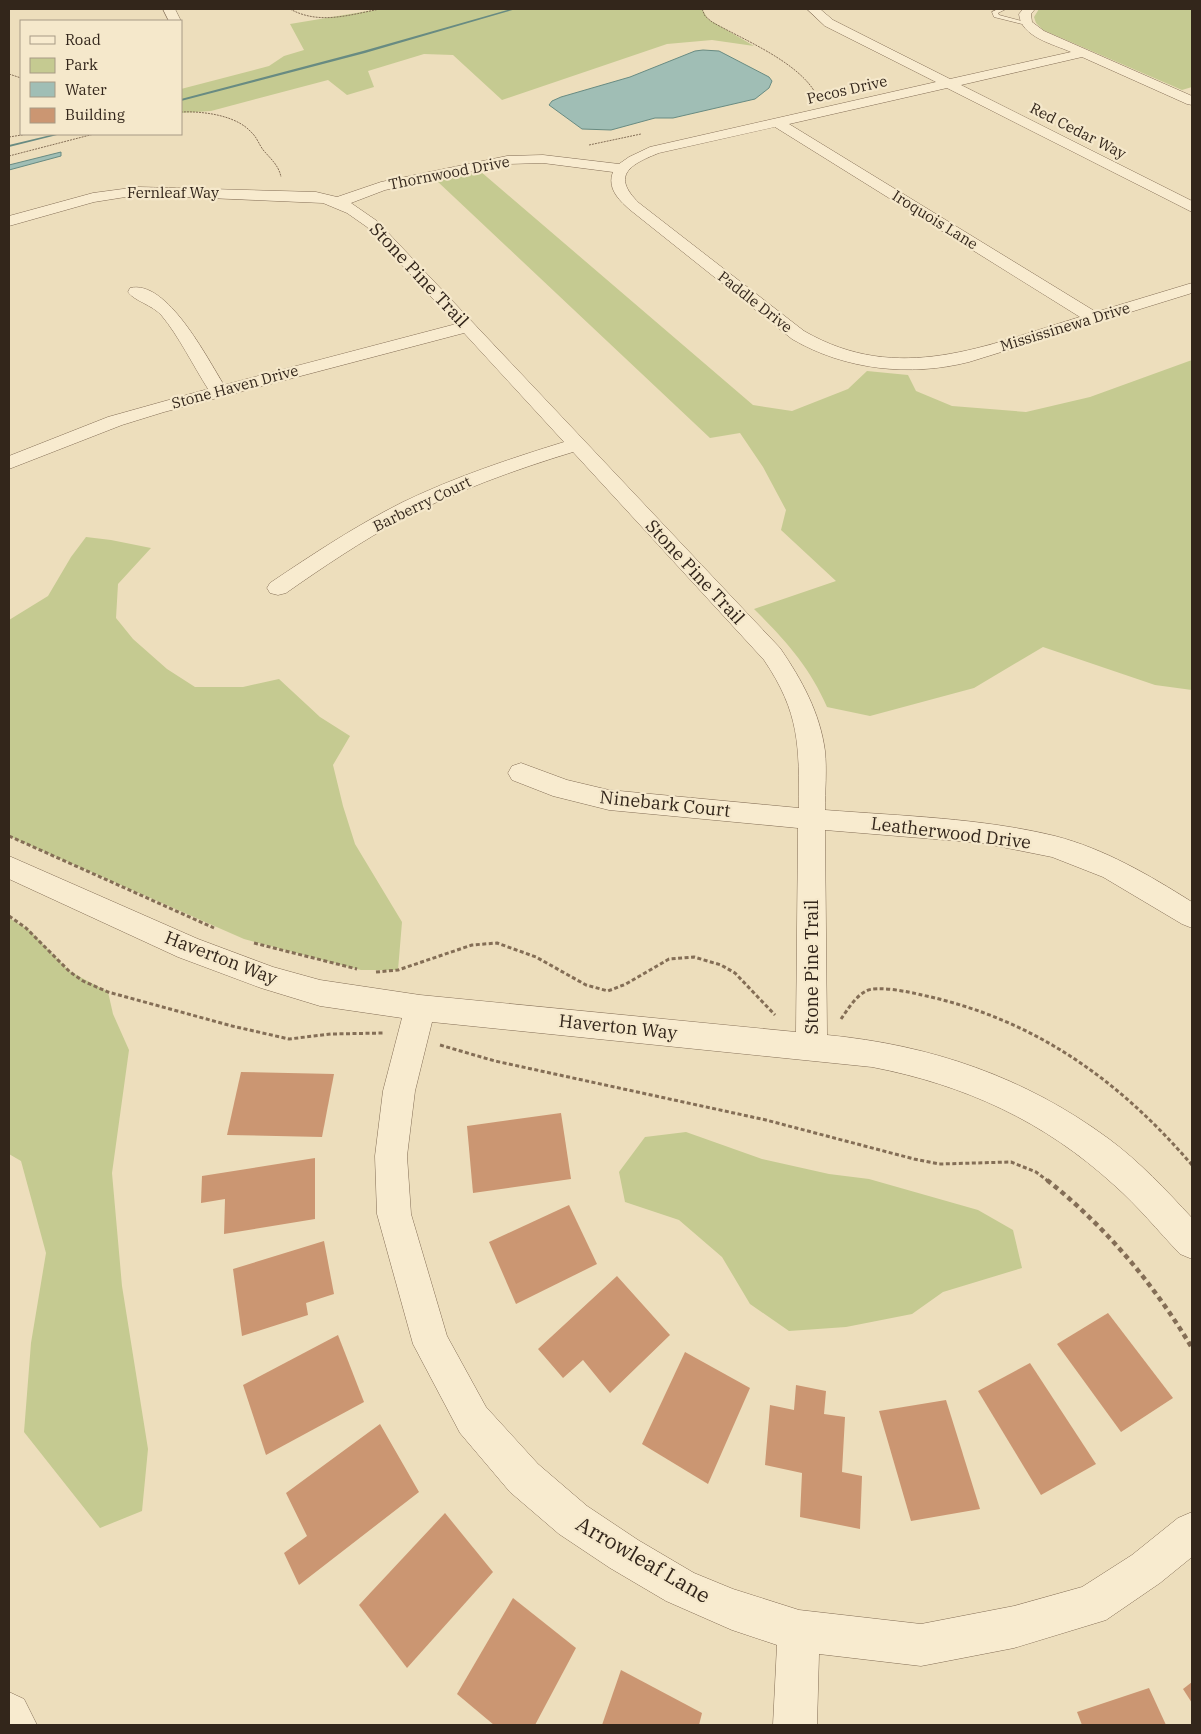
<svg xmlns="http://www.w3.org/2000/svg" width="1201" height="1734" viewBox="0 0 1201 1734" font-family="'IBM Plex Serif',serif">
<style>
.green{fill:#c5ca91}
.water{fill:#a0beb5;stroke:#688b82}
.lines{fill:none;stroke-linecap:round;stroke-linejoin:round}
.stream{fill:#688b82;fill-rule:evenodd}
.building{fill:#cb9672}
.lane-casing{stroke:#846e56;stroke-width:1}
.street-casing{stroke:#846e56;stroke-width:1}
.path-far2{stroke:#846e56;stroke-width:1;stroke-dasharray:2 1;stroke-linecap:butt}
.path-far1{stroke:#846e56;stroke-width:3;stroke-dasharray:4 2.5;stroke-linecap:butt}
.path{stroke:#846e56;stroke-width:4.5;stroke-dasharray:5 4;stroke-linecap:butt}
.lane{fill:#f8ebcf;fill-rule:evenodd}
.street{fill:#f8ebcf;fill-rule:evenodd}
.labels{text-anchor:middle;stroke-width:4.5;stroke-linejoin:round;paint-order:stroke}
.far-street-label{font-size:15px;fill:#33261b;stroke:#f5e8cb}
.street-label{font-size:18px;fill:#33261b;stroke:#f5e8cb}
.near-street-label{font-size:21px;fill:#33261b;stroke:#f5e8cb}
</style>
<rect width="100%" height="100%" fill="#eddebc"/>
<g class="green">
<path d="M380,9h322l6,10 46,27 -42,-6 -45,4 -165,56 -49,-45 -29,-1 -56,17 6,16 -27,8 -19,-15 -117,31 -30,2v-24l88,-23 15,-10 20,-6 -14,-26z"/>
<path d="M1039,9h153v78l-10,3 -139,-60 -7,-7 -2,-6z"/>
<path d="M480,171l273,234 39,6 56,-22 19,-18 41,4 8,16 36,15 74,6 64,-15 102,-37v330l-37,-5 -112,-38 -69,41 -104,28 -43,-9c-18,-41 -42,-67 -73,-98l82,-28 -55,-51 5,-20 -23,-43 -23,-34 -30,5 -273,-257z"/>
<path d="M86,537l25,3 40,8 -33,36 -2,34 17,21 34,30 28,18h48l36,-8 41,38 30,19 -17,29 10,41 12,38 47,78 -4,48h-37l-117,-31 -235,-103v-216l39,-24 23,-39z"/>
<path d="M9,918l20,12 40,41 39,21 5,22 16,36 -17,123 10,113 26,163 -6,62 -42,17 -76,-96 7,-89 15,-90 -25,-92 -12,-7z"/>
<path d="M686,1132l76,27 67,15 40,5 109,31 35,20 9,38 -79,24 -31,22 -66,13 -57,4 -39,-27 -28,-47 -43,-37 -54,-18 -6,-30 26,-35z"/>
</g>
<g class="water">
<path d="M703,50l16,1 50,26 3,4 -3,7 -14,11 -82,19h-18l-44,12 -29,-1 -33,-24 3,-4 9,-4 69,-20 65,-26z"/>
<path d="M61,152v4l-52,14v-5z"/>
</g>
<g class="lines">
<g class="stream">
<path d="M511,9h5l-151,44 -184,48v-2l182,-48z"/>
<path d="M55,134h6l-52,13v-2z"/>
</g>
</g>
<g class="building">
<path d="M241,1072l93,2 -12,63 -95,-2z"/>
<path d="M561,1113l10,66 -98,14 -6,-67z"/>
<path d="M315,1158v61l-91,15 1,-35 -24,4 1,-27z"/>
<path d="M569,1205l28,59 -81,40 -27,-62z"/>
<path d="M324,1241l10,53 -28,9 2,12 -66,21 -9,-67z"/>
<path d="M617,1276l53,59 -60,58 -27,-33 -20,18 -25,-29z"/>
<path d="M1108,1313l65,85 -52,34 -64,-88z"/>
<path d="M338,1335l26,67 -98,53 -23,-70z"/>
<path d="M685,1352l65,36 -42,96 -66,-40z"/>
<path d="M1030,1363l66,101 -55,31 -63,-104z"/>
<path d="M796,1385l30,6 -2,23 21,3 -3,55 20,4 -2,53 -60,-12 2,-44 -37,-8 5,-60 24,5z"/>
<path d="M946,1400l34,109 -69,12 -32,-110z"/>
<path d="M380,1424l39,68 -120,93 -15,-32 23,-17 -21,-43z"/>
<path d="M445,1513l48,59 -86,96 -48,-63z"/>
<path d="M513,1598l63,50 -41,77h-41l-37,-31z"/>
<path d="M621,1670l81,43 -3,12h-97z"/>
<path d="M1192,1682v21l-9,-14z"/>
<path d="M1149,1688l17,37h-84l-5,-13z"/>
</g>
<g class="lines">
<defs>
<g id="lane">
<path d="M998,9h8l-8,4 1,2 30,8 -3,2 -32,-8 -2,-5z"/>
<path d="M1020,9h11l-3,2z"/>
</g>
<g id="street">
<path d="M163,9h12l6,12h-12z"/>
<path d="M807,9h13l13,11 117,59 121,-27c-18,-8 -50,-15 -52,-38l4,-5h12l-4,5 1,8 12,9 148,65v9l-5,-1 -105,-47 -121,28 231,116v11l-245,-124 -158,36 307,188 96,-29v10l-223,69c-59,15 -124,8 -177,-23l-163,-130c-11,-10 -22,-21 -16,-37l-70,-9 -36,1 -122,26 -34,13 26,18 403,427c22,32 40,65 45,103 2,19 0,40 0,59 77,6 156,8 230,26 50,13 94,39 137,66v26l-10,-4 -79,-47 -51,-20 -70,-14 -157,-13 2,205c104,10 198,42 282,104 31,23 57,51 83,79v41l-12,-5c-22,-23 -42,-48 -66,-69 -70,-64 -149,-100 -242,-118l-440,-45 -17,69 -8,65 4,58 36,122 39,71 52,57 49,42 51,34 56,33 39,16 66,21 122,14 93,-18 68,-19 50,-32 46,-37 14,-6v45l-32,26 -54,37 -92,28 -93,18 -102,-12 -2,71h-44l4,-80 -45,-15 -66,-29 -56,-33 -51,-34 -49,-42 -50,-59 -47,-89 -36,-130 -2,-58 8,-65 19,-73 -82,-12 -59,-18 -83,-31 -169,-78v-23l189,83 75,28 47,13 100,15 376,37 2,-204 -189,-18 -56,-14 -41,-16 -4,-7 4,-7 9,-3 46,17 42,10 190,18c0,-62 1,-95 -35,-148l-191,-208c-59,18 -117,39 -171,67 -40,22 -79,48 -116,74l-8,2 -8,-2 -3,-5 3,-5c43,-29 87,-58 133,-81 52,-25 106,-43 161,-60l-100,-109 -300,79 -42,13 -113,44v-13l99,-39 100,-28c-14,-22 -30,-54 -46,-73 -9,-11 -28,-15 -34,-24l2,-4c37,-9 77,70 94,97l232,-61 -89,-97 -20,-14 -24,-10 -185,-8 -44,7 -85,24v-10l84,-23 45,-6 178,5 21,5 44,-15 126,-26 36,-1 76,9 10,-7 21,-10 286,-65 -111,-56zM775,127l305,190c-94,28 -181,69 -276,14l-165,-128c-29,-28 -8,-39 20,-50z"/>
<path d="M9,1692l15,7 13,26h-28z"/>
</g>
</defs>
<use href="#lane" class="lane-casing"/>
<use href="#street" class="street-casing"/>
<g class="path-far2">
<path d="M290,9c29,16 59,6 90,0"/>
<path d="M702,9l3,7 7,6c32,18 89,41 105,74"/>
<path d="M9,74l12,4"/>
<path d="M181,112c21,-1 55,3 70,20 6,5 8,13 13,19 7,8 15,15 17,26"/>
<path d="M9,137l19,-3"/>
<path d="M589,145l52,-11"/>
<path d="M9,156l85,-22"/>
</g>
<g class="path-far1">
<path d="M9,836l205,92"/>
<path d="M9,916l17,12 44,44 13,9 25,11 124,34 57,13 42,-5 54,-1"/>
<path d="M254,943l103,26"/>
<path d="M376,972l22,-2 74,-25 25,-2 39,14 50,28 22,6 18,-7 43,-25 25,-2 27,8 14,8 40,42"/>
<path d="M841,1019c7,-10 14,-22 25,-28 11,-6 43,1 56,4 112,24 196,84 270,170"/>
<path d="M440,1045l55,16 271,59 148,39 25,5 72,-2 25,10 12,9"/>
</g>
<path class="path" d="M1047,1180c58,46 107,104 145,168"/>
<use href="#lane" class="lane"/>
<use href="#street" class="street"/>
</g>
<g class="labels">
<g class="far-street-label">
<text transform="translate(847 90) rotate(-13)" y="5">Pecos Drive</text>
<text transform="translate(1078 131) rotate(27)" y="5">Red Cedar Way</text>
<text transform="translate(449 173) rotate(-11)" y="5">Thornwood Drive</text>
<text x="173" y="198">Fernleaf Way</text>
<text transform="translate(935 220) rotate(32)" y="5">Iroquois Lane</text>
<text transform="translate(755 302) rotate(38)" y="5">Paddle Drive</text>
<text transform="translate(1065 327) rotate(-17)" y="5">Mississinewa Drive</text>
<text transform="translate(235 387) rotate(-15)" y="5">Stone Haven Drive</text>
<text transform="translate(422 504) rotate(-26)" y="5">Barberry Court</text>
</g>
<g class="street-label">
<text transform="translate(419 275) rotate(47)" y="6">Stone Pine Trail</text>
<text transform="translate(695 572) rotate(47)" y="6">Stone Pine Trail</text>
<text transform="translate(665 804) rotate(6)" y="6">Ninebark Court</text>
<text transform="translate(951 833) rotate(7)" y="6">Leatherwood Drive</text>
<text transform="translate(221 958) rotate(21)" y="6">Haverton Way</text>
<text transform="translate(812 967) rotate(-90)" y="6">Stone Pine Trail</text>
<text transform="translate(618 1027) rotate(6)" y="6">Haverton Way</text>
</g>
<g class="near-street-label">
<text transform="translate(643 1560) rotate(30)" y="7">Arrowleaf Lane</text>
</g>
</g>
<rect width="1201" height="1734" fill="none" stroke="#33261b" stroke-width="20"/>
<rect x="20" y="20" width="162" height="115" fill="#f5e8cb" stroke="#a79a85"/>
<rect x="30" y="36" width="25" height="8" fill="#f8ebcf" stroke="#a79a85"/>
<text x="65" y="45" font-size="15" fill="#33261b">Road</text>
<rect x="30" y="58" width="25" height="15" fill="#c5ca91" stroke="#a79a85"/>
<text x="65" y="70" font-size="15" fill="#33261b">Park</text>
<rect x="30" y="82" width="25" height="15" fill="#a0beb5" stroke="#a79a85"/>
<text x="65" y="95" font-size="15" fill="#33261b">Water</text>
<rect x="30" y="108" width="25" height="15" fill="#cb9672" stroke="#a79a85"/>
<text x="65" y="120" font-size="15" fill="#33261b">Building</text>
</svg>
